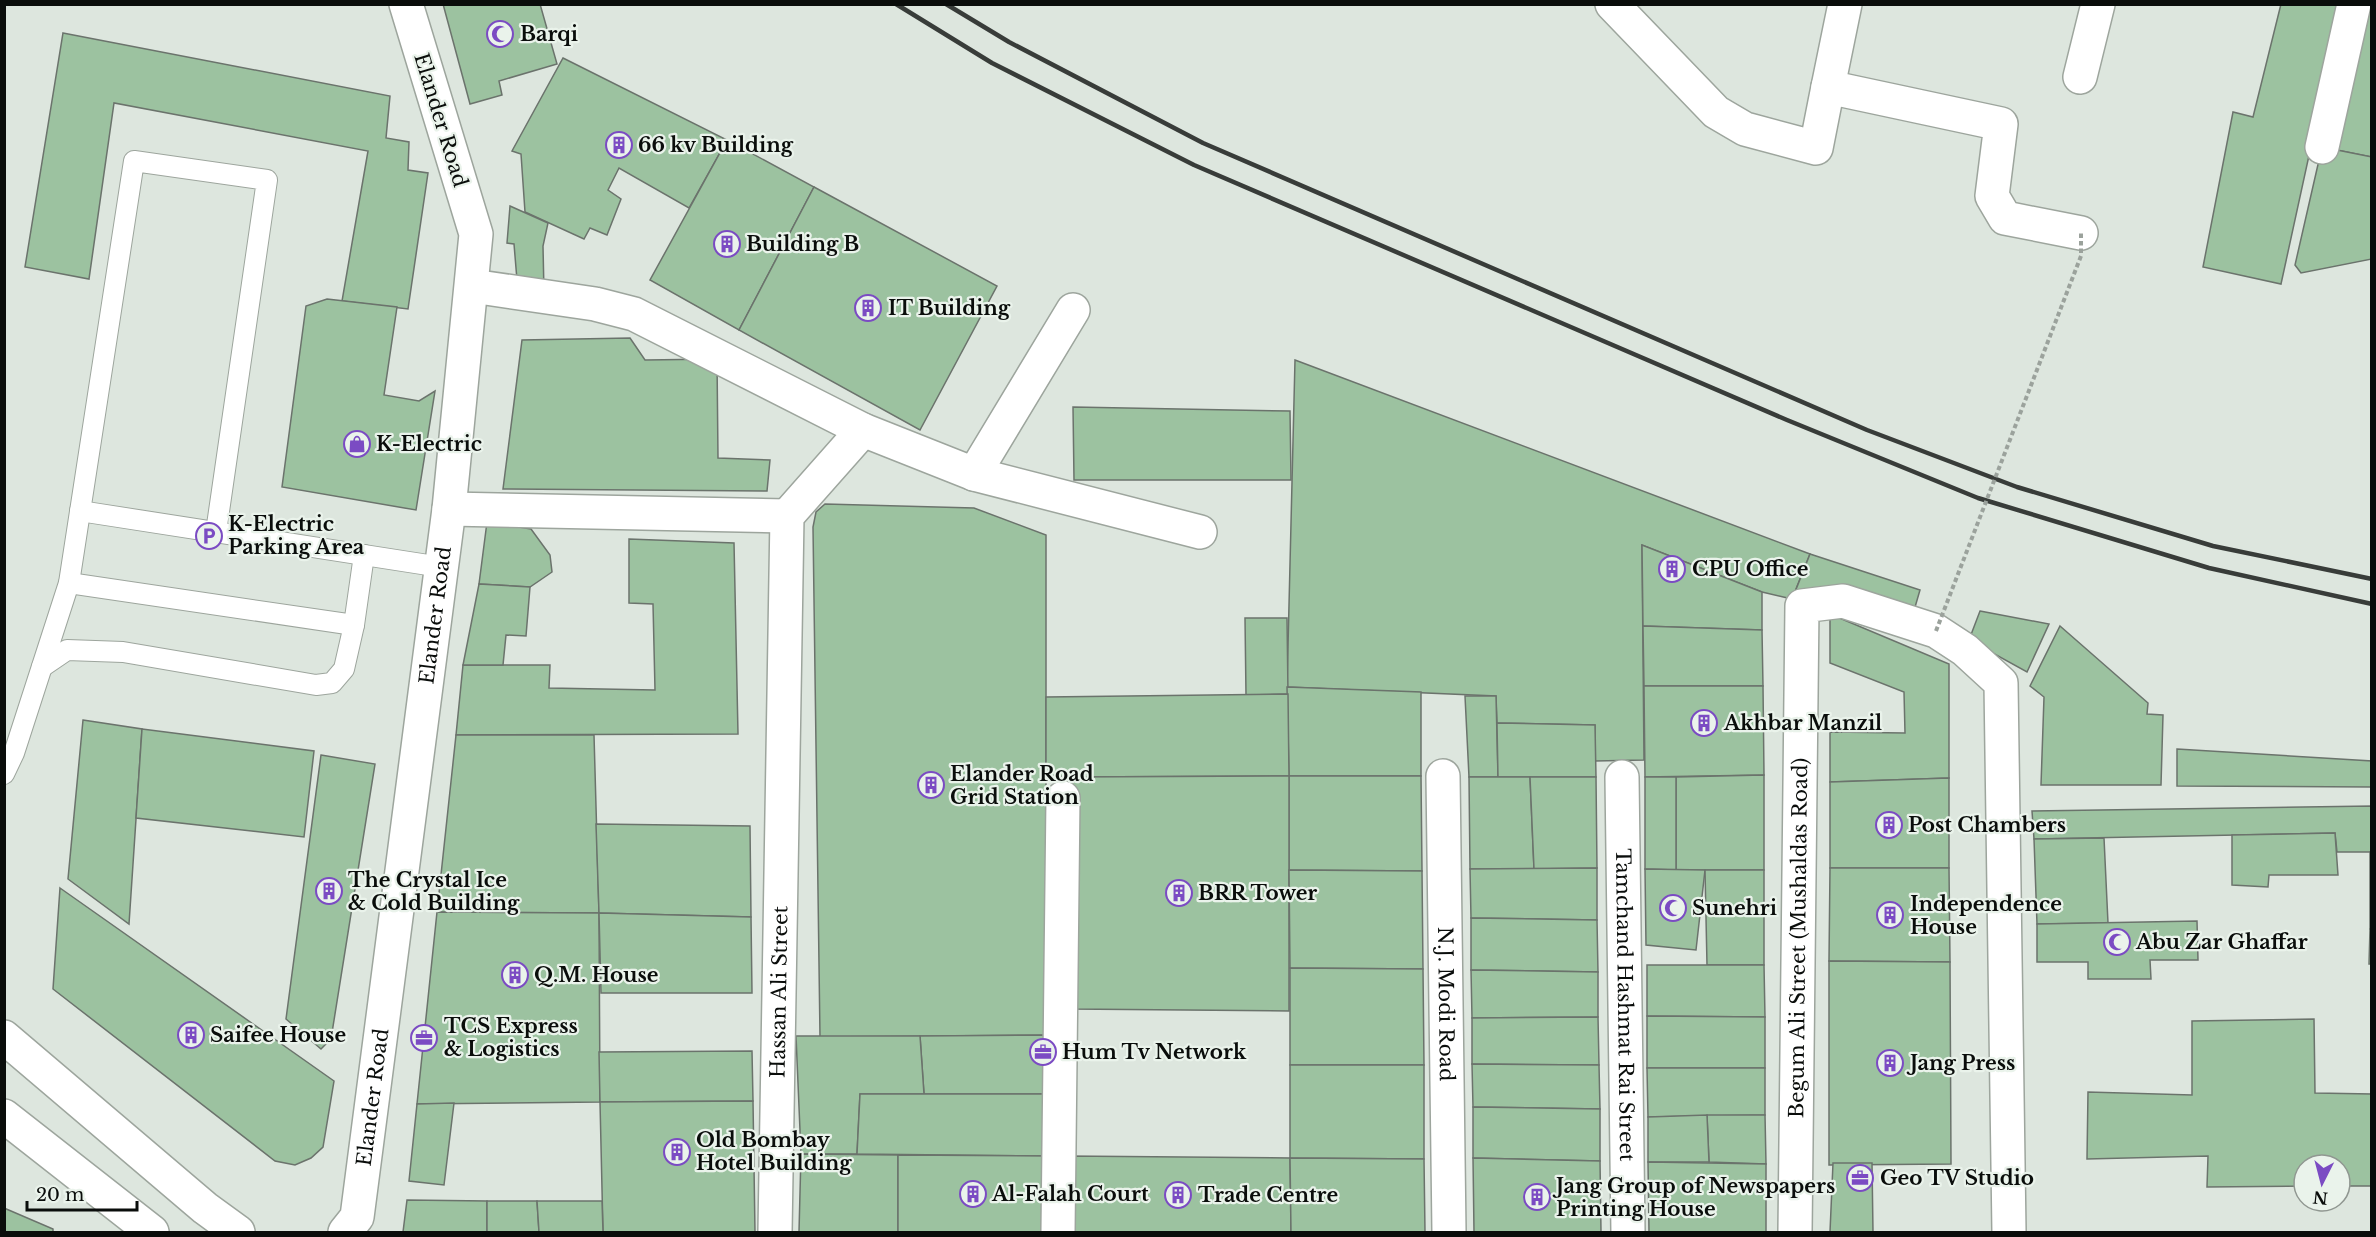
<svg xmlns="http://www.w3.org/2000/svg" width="2376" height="1237" viewBox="0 0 2376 1237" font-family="'Libre Baskerville',serif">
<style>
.building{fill:#9cc2a0;stroke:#6b736c;stroke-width:1.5}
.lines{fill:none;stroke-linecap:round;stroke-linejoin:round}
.service-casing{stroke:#9da59d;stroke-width:22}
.minor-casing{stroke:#9da59d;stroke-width:36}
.primary-casing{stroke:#9da59d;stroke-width:36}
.service{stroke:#fff;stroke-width:20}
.minor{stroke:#fff;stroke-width:33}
.primary{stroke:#fff;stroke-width:33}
.rail{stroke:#383c39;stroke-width:4.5}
.path-bridge{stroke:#9ba29c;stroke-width:4;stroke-dasharray:4.5 3;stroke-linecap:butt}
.labels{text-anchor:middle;stroke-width:4.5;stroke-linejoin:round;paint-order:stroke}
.poi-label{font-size:20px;font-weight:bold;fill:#0a0d0b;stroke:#eaf3eb;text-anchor:start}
.street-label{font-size:20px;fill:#0a0d0b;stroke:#eaf3eb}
</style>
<rect width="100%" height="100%" fill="#dde6de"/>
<g class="building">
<path d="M443,4h97l17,60 -58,17 3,14 -32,9z"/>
<path d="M2281,4h61l-61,280 -78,-17 30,-155 20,5z"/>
<path d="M2366,4h6v153l-40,-8z"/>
<path d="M63,33l327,63 -4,42 23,4 -1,28 20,3 -20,136 -66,-8 26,-150 -254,-48 -25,176 -64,-12z"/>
<path d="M563,58l164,82 -38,68 -70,-40 -11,22 13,9 -14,36 -17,-7 -6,11 -59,-27 -4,-58 -9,-3z"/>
<path d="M727,140l87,47 -75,143 -89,-50z"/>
<path d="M2322,147l50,10v102l-71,14 -6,-8z"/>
<path d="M814,187l183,99 -77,144 -181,-100z"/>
<path d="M510,206l38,17 -5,23 1,47 -26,-1 -4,-48 -7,-1z"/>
<path d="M327,299l70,8 -13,88 35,6 16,-10 -19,119 -134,-23 24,-181z"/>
<path d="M630,338l15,22 72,-1 1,99 52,2 -3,31 -264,-2 19,-149z"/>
<path d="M1295,360l515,194 -18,45 -30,-7 -120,-47 2,215 -49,1v-36l-98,-2 -1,-27 -209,-9z"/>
<path d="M1073,407l217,4 1,69h-217z"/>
<path d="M825,504l149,4 72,27v500l-226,2 -7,-510 3,-15z"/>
<path d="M487,522l44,7 19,26 2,17 -22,15 -51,-3z"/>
<path d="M629,539l105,4 4,191 -282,1 7,-70h87l-1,23 106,2 -2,-86 -24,-1z"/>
<path d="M1642,545l120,47v38l-119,-4z"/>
<path d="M1810,554l110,36 -7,24 -72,-24 -46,2z"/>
<path d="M479,584l51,3 -4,49 -20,-1 -3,30h-40z"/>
<path d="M1980,611l69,13 -22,48 -58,-32z"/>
<path d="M1830,614l119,50v114l-119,4v-50l75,1 -1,-41 -74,-29z"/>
<path d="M1245,618h42l1,76 -42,1z"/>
<path d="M1643,626l119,4 1,56h-119z"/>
<path d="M2060,626l88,77 -1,11 16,1 -2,70h-120l3,-88 -14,-11z"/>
<path d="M1644,686h119l1,89 -119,2z"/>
<path d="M1287,687l134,5v84h-132z"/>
<path d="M1288,694l1,82 -220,1 -23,-2v-78z"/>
<path d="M1465,696h31l2,81h-29z"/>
<path d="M83,720l59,9 -13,195 -61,-45z"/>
<path d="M1497,723l98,2 1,52h-98z"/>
<path d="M142,729l172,22 -10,86 -168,-19z"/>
<path d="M456,735h138l5,178 -162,-1z"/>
<path d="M2177,749l195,12v26l-195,-1z"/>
<path d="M321,755l54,9 -44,275 -10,10 -35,-30z"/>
<path d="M1764,775v95h-88v-93z"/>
<path d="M1289,776h132l1,95 -133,-1z"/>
<path d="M1289,776v235l-219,-2 -1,-232z"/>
<path d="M1469,777h61l4,92h-64z"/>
<path d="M1530,777h66l1,91 -63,1z"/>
<path d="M1645,777h31v93l-31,-1z"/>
<path d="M1949,778v90h-119v-86z"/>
<path d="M2372,806v46h-35l-2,-19 -301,6 -2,-28z"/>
<path d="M596,824l154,2 1,91 -152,-4z"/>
<path d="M2335,833l3,42h-69l-1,12 -36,-2v-50z"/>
<path d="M2104,838l4,85 -71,1 -3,-85z"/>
<rect x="2370" y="852" width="2" height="77"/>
<path d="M1597,868v52l-126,-2 -1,-49z"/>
<path d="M1830,868h119l1,94 -121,-1z"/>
<path d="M1645,869l60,1 -9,80 -50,-5z"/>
<path d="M1289,870l133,1 1,98 -133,-1z"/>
<path d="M1705,870h59v95h-57z"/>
<path d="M60,888l274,193 -11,66 -12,11 -16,7 -20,-4 -222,-172z"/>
<path d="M437,912l162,1 1,189 -183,2z"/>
<path d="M599,913l152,4 1,76h-151z"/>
<path d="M1471,918l126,2 1,52 -127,-2z"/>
<path d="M2197,921l1,39h-48l1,19h-63v-17h-51v-38z"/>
<path d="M2370,929h2v35h-3z"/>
<path d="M1829,961l121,1 1,202 -122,1z"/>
<path d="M1647,965h117l1,52 -118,-1z"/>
<path d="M1290,968l133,1 1,96h-134z"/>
<path d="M1471,970l127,2v45l-126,1z"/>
<path d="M1647,1016l118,1v51h-118z"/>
<path d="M1598,1017l1,48 -127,-1v-46z"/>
<path d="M2314,1019l1,74 57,1v92h-32v-21h-36v21l-97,1 1,-31 -121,3 1,-67 104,3v-74z"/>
<path d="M1046,1035l1,59h-123l-4,-58z"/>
<path d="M796,1036h124l4,58h-64l-3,60h-56z"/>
<path d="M752,1051l1,50 -153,1 -1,-50z"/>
<path d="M1472,1064l127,1 1,44 -127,-2z"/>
<path d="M1290,1065h134v94l-134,-1z"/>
<path d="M1647,1068h118v47l-117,2z"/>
<path d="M860,1094h187v62l-190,-2z"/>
<path d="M753,1101l2,131h-152l-3,-130z"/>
<path d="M454,1103l-10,82 -35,-4 8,-77z"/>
<path d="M1473,1107l127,2v52l-127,-3z"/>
<path d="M1707,1115h58l1,49 -57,-2z"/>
<path d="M1707,1115l2,47h-61v-45z"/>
<path d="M801,1154l97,1v77h-99z"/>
<path d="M898,1155l149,1v76h-149z"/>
<path d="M1065,1156l225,2 1,74h-226z"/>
<path d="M1290,1158l134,1 1,73h-134z"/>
<path d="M1473,1158l127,3 1,71h-127z"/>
<path d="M1648,1162l118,2v68h-117z"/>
<path d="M1833,1163h39l1,69h-43z"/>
<path d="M407,1200l80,1v31h-84z"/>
<path d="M487,1201h50l2,31h-52z"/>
<path d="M537,1201h65l1,31h-64z"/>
<path d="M4,1208l49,21v3h-49z"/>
</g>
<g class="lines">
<defs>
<g id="service">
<path d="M80,511l361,56"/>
<path d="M69,583l285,42"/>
<path d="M42,667l25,-17 56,2 193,33 16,-2 12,-14 10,-44 10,-70"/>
<path d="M4,774l10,-21 55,-170 65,-422 133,19 -51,352"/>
</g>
<g id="minor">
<path d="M1612,4l104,108 29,17 71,19 12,-61"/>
<path d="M1845,4l-17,83 173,37 -9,72 13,22 76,15"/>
<path d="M2080,77l18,-73"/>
<path d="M2322,147l32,-143"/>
<path d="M472,286l123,18 39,10 229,116 111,44 226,58"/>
<path d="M974,474l99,-164"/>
<path d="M449,509l338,7"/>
<path id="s1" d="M1443,776l6,456"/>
<path id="s2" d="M1622,777l6,455"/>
<path id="s3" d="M345,1232l12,-15 92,-708 27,-275 -70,-230"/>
<path id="s4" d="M775,1232l12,-716 76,-86"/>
<path d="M1058,1232l5,-434"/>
<path id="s5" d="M1795,1232l7,-626 41,-5 93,30 29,19 36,33 8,549"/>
</g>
<g id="primary">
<path d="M4,1037l201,171 33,24"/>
<path d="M4,1116l148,116"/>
</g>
</defs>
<use href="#service" class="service-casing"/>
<use href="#minor" class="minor-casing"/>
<use href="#primary" class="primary-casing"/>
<use href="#service" class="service"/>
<use href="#minor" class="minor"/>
<use href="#primary" class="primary"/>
<g class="rail">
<path d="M896,4l96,59 202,102 593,255 191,78 231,70 163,36"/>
<path d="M946,4l63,38 194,101 664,287 150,57 196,59 159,33"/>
</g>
<path class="path-bridge" d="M1936,631l145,-375v-23"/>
</g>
<defs>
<symbol id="mosque-ring" viewBox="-11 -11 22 22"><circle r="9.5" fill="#eaf3eb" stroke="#7b4bc3" stroke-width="1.5"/><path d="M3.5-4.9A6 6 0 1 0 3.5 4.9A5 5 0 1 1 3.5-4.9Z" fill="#7b4bc3"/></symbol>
<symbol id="building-ring" viewBox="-11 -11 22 22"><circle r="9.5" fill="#eaf3eb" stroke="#7b4bc3" stroke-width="1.5"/><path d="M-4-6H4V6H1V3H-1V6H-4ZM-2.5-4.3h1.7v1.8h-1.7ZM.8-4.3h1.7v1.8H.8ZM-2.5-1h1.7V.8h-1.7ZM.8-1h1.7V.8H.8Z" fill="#7b4bc3"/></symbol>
<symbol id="shop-ring" viewBox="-11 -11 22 22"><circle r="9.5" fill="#eaf3eb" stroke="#7b4bc3" stroke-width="1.5"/><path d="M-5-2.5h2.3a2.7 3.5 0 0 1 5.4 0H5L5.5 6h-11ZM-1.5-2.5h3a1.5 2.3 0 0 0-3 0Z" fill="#7b4bc3"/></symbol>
<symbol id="parking-ring" viewBox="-11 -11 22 22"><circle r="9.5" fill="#eaf3eb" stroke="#7b4bc3" stroke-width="1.5"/><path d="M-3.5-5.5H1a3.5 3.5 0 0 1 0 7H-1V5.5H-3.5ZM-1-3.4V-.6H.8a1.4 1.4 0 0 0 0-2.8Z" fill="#7b4bc3"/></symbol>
<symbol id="office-ring" viewBox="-11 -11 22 22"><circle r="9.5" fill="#eaf3eb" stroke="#7b4bc3" stroke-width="1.5"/><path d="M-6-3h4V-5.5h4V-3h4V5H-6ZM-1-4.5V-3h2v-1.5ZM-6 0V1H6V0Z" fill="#7b4bc3"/></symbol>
</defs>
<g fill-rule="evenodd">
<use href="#mosque-ring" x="485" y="19" width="30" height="30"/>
<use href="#building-ring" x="604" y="130" width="30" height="30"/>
<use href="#building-ring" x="712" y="229" width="30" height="30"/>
<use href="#building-ring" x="853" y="293" width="30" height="30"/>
<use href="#shop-ring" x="342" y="429" width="30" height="30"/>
<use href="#parking-ring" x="194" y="521" width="30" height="30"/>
<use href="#building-ring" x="1657" y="554" width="30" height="30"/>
<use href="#building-ring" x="1689" y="708" width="30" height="30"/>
<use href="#building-ring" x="916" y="770" width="30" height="30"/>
<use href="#building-ring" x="1874" y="810" width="30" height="30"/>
<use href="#building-ring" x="314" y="876" width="30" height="30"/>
<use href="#building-ring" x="1164" y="878" width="30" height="30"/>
<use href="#mosque-ring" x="1658" y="893" width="30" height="30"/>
<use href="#building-ring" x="1875" y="900" width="30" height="30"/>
<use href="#mosque-ring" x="2102" y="927" width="30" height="30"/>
<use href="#building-ring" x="500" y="960" width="30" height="30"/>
<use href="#building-ring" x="176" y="1020" width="30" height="30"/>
<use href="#office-ring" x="409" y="1023" width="30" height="30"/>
<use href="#office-ring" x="1028" y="1037" width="30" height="30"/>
<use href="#building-ring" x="1875" y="1048" width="30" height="30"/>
<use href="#building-ring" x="662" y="1137" width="30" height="30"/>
<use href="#office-ring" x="1845" y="1163" width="30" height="30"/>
<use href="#building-ring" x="958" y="1179" width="30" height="30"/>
<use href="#building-ring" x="1163" y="1180" width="30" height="30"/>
<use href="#building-ring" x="1522" y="1182" width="30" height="30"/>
</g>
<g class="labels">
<g class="poi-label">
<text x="520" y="41">Barqi</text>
<text x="638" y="152">66 kv Building</text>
<text x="746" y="251">Building B</text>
<text x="888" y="315">IT Building</text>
<text x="376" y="451">K-Electric</text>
<text x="228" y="531">K-Electric<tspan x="228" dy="23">Parking Area</tspan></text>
<text x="1692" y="576">CPU Office</text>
<text x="1724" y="730">Akhbar Manzil</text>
<text x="950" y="781">Elander Road<tspan x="950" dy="23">Grid Station</tspan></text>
<text x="1908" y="832">Post Chambers</text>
<text x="348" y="887">The Crystal Ice<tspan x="348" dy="23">&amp; Cold Building</tspan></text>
<text x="1198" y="900">BRR Tower</text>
<text x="1910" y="911">Independence<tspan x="1910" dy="23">House</tspan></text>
<text x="1692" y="915">Sunehri</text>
<text x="2136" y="949">Abu Zar Ghaffar</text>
<text x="534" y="982">Q.M. House</text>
<text x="444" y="1033">TCS Express<tspan x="444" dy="23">&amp; Logistics</tspan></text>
<text x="210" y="1042">Saifee House</text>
<text x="1062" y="1059">Hum Tv Network</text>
<text x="1910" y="1070">Jang Press</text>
<text x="696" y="1147">Old Bombay<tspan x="696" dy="23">Hotel Building</tspan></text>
<text x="1880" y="1185">Geo TV Studio</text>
<text x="1556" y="1193">Jang Group of Newspapers<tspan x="1556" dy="23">Printing House</tspan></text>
<text x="992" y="1201">Al-Falah Court</text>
<text x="1198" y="1202">Trade Centre</text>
</g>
<g class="street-label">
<text transform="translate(441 120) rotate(73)" y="7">Elander Road</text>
<text dy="7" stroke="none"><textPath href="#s3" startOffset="626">Elander Road</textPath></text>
<text dy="7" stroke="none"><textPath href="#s5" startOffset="294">Begum Ali Street (Mushaldas Road)</textPath></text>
<text dy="7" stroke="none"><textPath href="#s4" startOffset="240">Hassan Ali Street</textPath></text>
<text dy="7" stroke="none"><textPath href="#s1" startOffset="228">N.J. Modi Road</textPath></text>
<text dy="7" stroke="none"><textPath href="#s2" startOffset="228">Tamchand Hashmat Rai Street</textPath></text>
<text dy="7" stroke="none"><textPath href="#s3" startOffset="140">Elander Road</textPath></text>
</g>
</g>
<rect width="2376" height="1237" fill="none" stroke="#0a0d0b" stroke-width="12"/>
<g transform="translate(2322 1183) rotate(186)"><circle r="28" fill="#eaf3eb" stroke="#909791" stroke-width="1.5"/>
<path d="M0-4.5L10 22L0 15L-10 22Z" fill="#7b4bc3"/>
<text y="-9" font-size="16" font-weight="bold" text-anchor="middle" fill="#0a0d0b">N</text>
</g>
<path d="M27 1201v9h110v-9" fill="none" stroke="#0a0d0b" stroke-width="3"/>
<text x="36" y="1201" font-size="18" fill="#0a0d0b" stroke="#eaf3eb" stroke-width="4.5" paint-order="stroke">20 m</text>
</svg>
